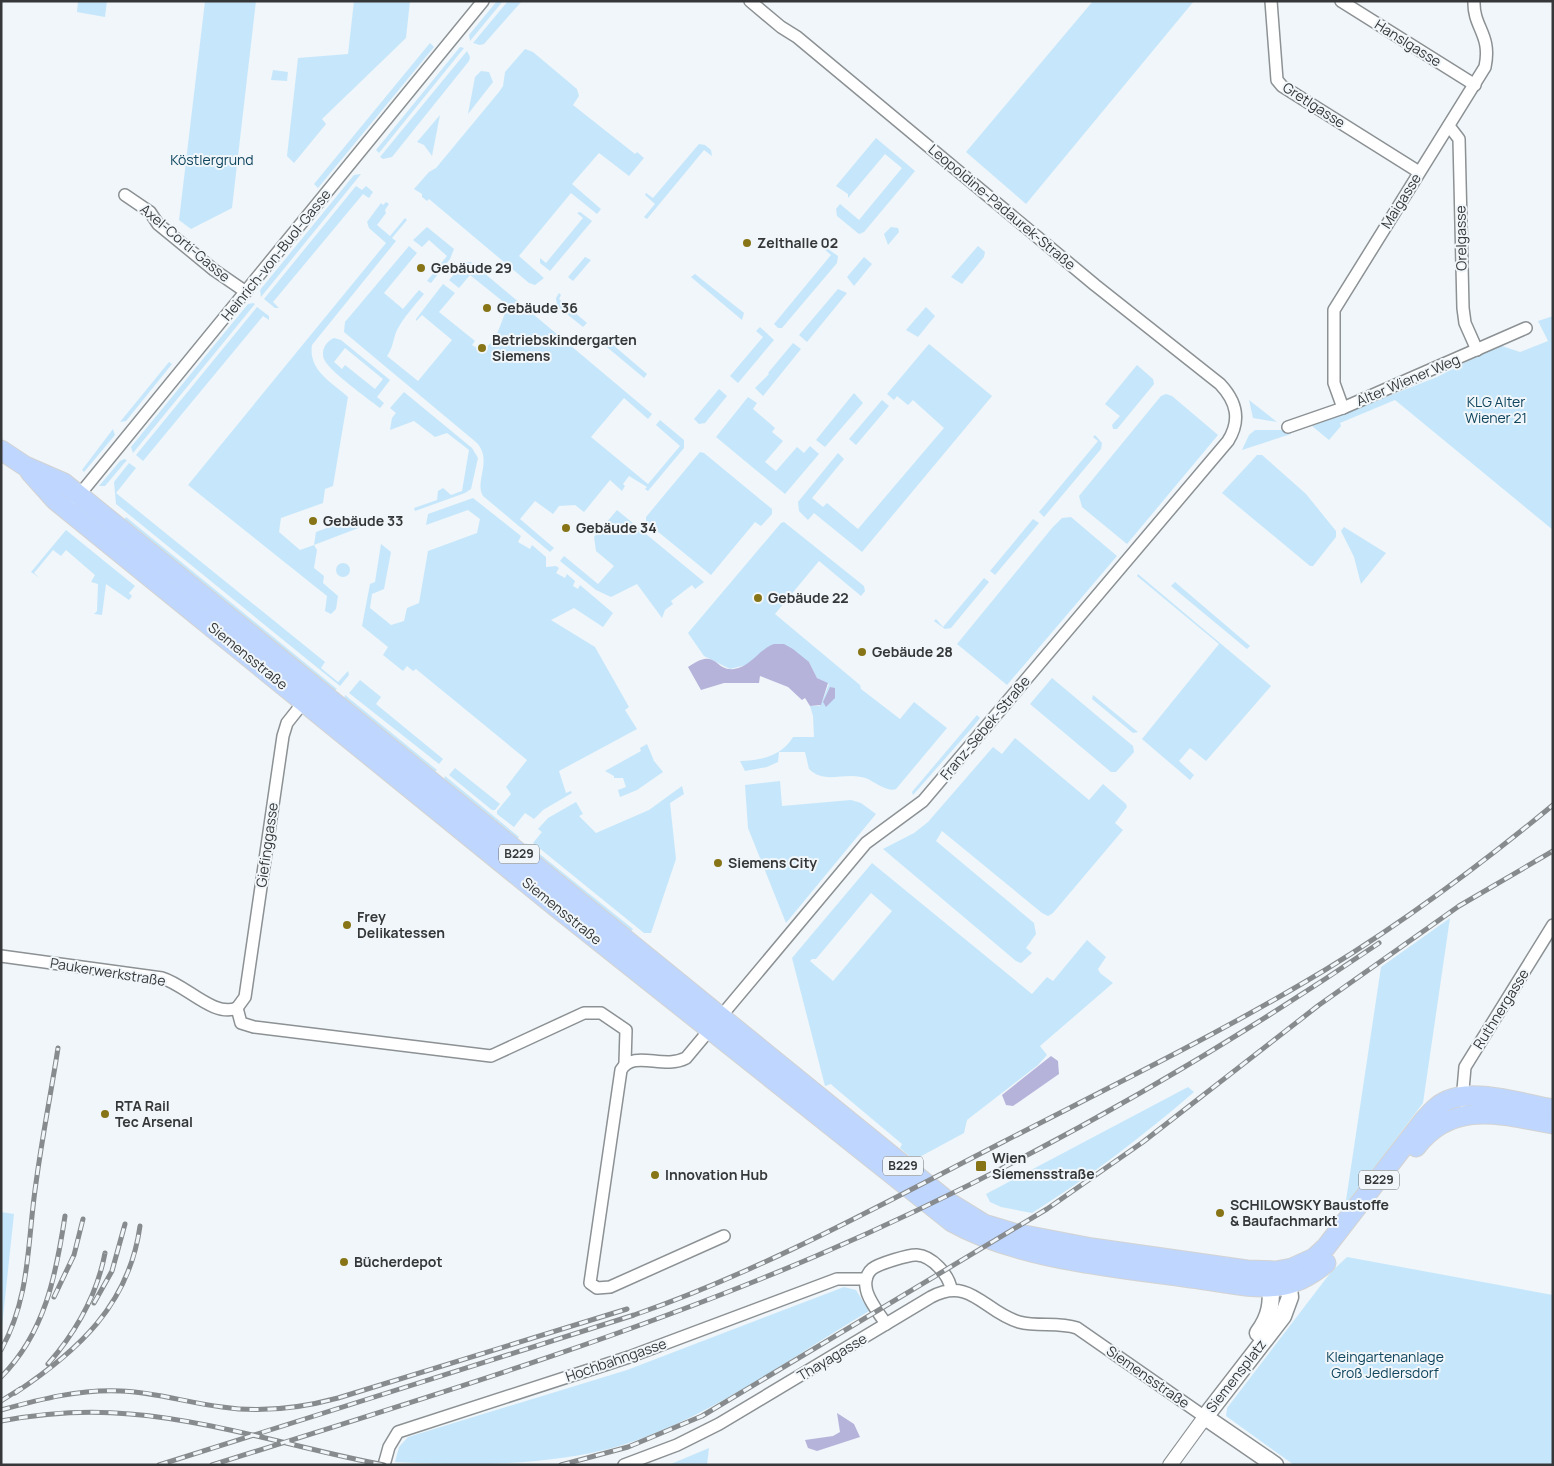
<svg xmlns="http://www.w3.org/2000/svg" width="1554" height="1466" viewBox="0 0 1554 1466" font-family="Manrope,sans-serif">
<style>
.green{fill:#c6e7fb;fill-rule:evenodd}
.water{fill:#b6b3db}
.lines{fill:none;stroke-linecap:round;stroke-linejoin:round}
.minor-casing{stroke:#8c9194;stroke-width:14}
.tertiary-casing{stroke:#8c9194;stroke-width:16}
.secondary-casing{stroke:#8c9194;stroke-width:19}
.primary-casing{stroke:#d3d3d3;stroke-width:21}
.minor{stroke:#fff;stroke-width:11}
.tertiary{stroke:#fff;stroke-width:14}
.secondary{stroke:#fff;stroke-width:16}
.primary{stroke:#bfd6fe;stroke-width:19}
.rail-casing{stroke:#878b8d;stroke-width:5}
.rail{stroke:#f0f6f9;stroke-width:3;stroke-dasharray:9;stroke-linecap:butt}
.poi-dot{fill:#867416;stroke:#f0f6f9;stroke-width:2}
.labels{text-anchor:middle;stroke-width:4;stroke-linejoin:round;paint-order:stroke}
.shield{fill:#f0f6f9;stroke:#6d7072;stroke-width:1}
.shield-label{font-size:12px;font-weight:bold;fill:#353738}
.street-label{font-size:14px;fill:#353738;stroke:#f0f6f9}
.park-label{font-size:14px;fill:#0f455e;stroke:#f0f6f9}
.poi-label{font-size:14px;font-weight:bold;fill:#353738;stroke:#f0f6f9;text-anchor:start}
</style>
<rect width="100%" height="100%" fill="#f0f6f9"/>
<g class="green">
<path d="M78,1h29l-2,16 -28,-5z"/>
<path d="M205,1h51l-24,207 -41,21 -12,-9z"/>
<path d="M354,1h56l-4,37 -84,81 4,5 -32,39 -7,-7 11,-98 50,-4z"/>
<path d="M497,1h6l-33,40 -1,-6z"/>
<path d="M508,1h14l-38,43 -4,1 -7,-2z"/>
<path d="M1093,1h101l-168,203 -60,-52z"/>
<path d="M430,43l4,4 -116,141 -4,-4z"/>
<path d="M460,47l4,1 -85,105 -3,-3z"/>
<path d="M525,49l8,3 44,37 2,7 -6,9 62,49 2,-2 7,6 -15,18 -30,-23 -27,31 29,25 -4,5 -26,-21 -52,63 25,22 -9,7 -6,-2 -100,-84 -2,2 -5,-4v-3l-8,-5 15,-17 7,-4 63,-76 4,-6 2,-14z"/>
<path d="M467,51l3,6 -1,4 -77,96 -9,2 -3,-2z"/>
<path d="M273,70l15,2 -1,9 -16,-1z"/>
<path d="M481,71l8,1 4,10 -25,32 7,-37z"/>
<path d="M440,115l-8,41 -8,-11 -7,-3z"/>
<path d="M876,138l39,33 -51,61 -5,2 -22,-18 -1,-7 4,-5 19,16 43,-52 -17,-14 -37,44v-4l-12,-8z"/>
<path d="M699,144l6,1 6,5 1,6 -8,-6 -57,69 -3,-2 11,-13 -10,-9 1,-2 7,5z"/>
<path d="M361,174l-100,123 -1,-7 94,-115z"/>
<path d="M356,186l6,4 4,-4 7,6 -4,6 -6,-4 -90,108 6,6h-4l-11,-9z"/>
<path d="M386,202l3,2 -4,6 1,3 -9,12 13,11 15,-18 2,2 -15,18 4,3 -84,104c-4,25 19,37 36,52l-15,89 -8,3 -2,14 -42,15 -2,14 21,18 14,-5 2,-13 35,-13 10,8 -47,18 3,5 -3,18 10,8 -1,7 15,13 -2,13 -5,5 -6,-3 2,-15 -139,-111 198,-242 -17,-15 -2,-6 14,-19 2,2z"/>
<path d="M580,212l12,9 -42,50 -10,-8v-5l6,5 37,-45 -6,-5z"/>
<path d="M427,227l27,22 -4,10 -19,24 -4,-2 20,-25 -18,-16 -7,7 -9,-7z"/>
<path d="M891,227l7,1 1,4 -11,13 -4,-11z"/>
<path d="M409,246l8,7 -33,40 19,16 16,-19 5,4c-10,12 -20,23 -27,36 -4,9 -4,18 -10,26l31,25 34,-41 -30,-25 -6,6v-2l27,-35 12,9 -16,19 36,29 -3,4c20,15 29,-23 35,-37l-1,-4 -36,-29 -11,13 -10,-8 15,-17 7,-1 181,152 -4,5 -24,-21 -33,39 57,47 32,-38 -24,-21 4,-5 24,20v8l-36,43 -3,-2 2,-2 -18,-11 -6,8 2,2 -3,5 -12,-11 -26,32 -9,-7 -16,1 -6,8 -18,-13 -15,18 34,29 -4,4 -67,-56c-9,-16 10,-34 -6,-53l-133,-111 1,-10z"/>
<path d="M978,246l7,6 -1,5 -22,27 -11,-7z"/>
<path d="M825,247l13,9 -1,7 -55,65h-4l-4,-4 57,-69 -8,-7z"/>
<path d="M585,257l6,3 -18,21 -5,-4z"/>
<path d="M864,257l8,7 -18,22 -7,-9z"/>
<path d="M695,274l49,39 -2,7 -51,-43z"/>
<path d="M838,289l9,4 -40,49 -8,-7z"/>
<path d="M559,293l2,2 -2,4 28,24 -4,4 -26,-21 -1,-8z"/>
<path d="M253,303l2,1 -122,149 -2,-6 117,-143z"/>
<path d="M257,307l12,9v4l-6,-4 -120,145 -7,-6z"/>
<path d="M926,307l9,9 -17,21 -12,-7z"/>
<path d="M1553,316v214l-158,-130 -55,23 1,3 -12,14 -17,-14 125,-49 62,-32 21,7 28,-11 -10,-20z"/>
<path d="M760,327l14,13 -36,43 -8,-7 33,-39 -7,-6z"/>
<path d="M334,338l7,2 49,40 -13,17 7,6 -4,5c-13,-10 -48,-35 -55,-47 -5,-9 0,-19 9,-23zM345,348l38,31 -8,10 -30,-24 -3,4 -8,-7z"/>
<path d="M605,338l42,36 -3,4 -42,-35z"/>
<path d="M793,343l8,6 -38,47 -8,-8 14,-14 -1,-1z"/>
<path d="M929,344l63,52 -130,156 -48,-39 -6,7 -9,-9 -1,-9 40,-49 6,6 -32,39 11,9 4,-4 31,26 86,-101 -31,-28 -5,5 -11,-9 -3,4 -7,-6z"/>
<path d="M169,362l3,2 -46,57 -6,1z"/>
<path d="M1137,365l16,14 1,5 -37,45h-4l-1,-4 8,-9 -15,-12z"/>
<path d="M719,389l8,7 -22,27 -6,1 -5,-5z"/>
<path d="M404,392l68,56 6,10 -7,31 -6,4 -50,18 -1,-3 23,-8 1,-9 5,-3 8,7 11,-4 7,-41 -22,-17 -12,4 -21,-16 -24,9 2,-12 4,-5 -6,-5z"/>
<path d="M854,393l9,10 -38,44 -9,-7z"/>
<path d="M1166,394l6,2 46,39 -91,109 -45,-37 -3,-11 82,-100z"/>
<path d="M748,397l9,6 -4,6 22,19 -3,4 11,9 -18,21 11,9 21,-24 7,6 6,-7 9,8 -34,40 -69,-57z"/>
<path d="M882,400l7,6 -33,39 -7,-6z"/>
<path d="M1249,400l28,22 -24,-4z"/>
<path d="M113,429l2,6 -31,37 -2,-2z"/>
<path d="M1255,430h30l5,1 1,3 -49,16 7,-15z"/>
<path d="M1095,435l7,8 -1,6 -57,68 -5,-5 59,-71 -5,-4z"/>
<path d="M700,452l4,1 68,56v5l-11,12 -6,-4 -44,53 -65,-53v-5z"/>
<path d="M1257,455h5l44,39 30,37v6l-23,29h-3l-88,-73z"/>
<path d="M124,459l3,1 -22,26h-6l21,-25z"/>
<path d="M129,463l7,5 -20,25 209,169 -4,6 17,14 10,-11 1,4 -9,11 -224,-182 -2,-22z"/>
<path d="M473,498l48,38 -3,6 12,7 2,-4 14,12v10l10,-1 3,2 -3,5 9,5 2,-4 8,7 -2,5 5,3 2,-4 33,28 -10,14 -29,-19 -23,12 44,27 34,60 -4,3 12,19 -78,42 7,22 5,-2 1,2 -29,17 -9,9 -9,-6 -11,14 -17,-13v-3l14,-17 -5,-7 21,-27 -111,-91 -3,2 -6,-5 -4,5 -20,-16 5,-8 -26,-21 8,-42 5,-2 6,-38 10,8 -7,37 -12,5 -2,14 21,17 13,-4 3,-13 12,-5 9,-52 49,-18 3,-14 -12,-9 -42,15 2,-11z"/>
<path d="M617,510l87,72 -9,7 -3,-4 -21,16 2,3 -8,6 -3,8 -25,-34 -26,13 -15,-7 -36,-29 4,-5 34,28 16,-18 -18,-15 -2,-14z"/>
<path d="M126,517l211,172 -3,2 -211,-170z"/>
<path d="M1071,517l46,39 -110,129 -50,-41 95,-116 10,-10z"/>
<path d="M1033,519l6,4 -44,52 -5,-4z"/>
<path d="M784,522l80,64 1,5 -4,5 -42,-35 -44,53 85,71 1,4 39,30 14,-17 33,26 -51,61c-11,4 -24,-11 -35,-12 -19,-4 -37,7 -52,-8l-4,-17h-26l-1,10 -11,5 -22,4 -5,-10c20,0 42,-5 53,-24h21l-1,-21 -3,-10h10c1,-2 7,-17 9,-22l-12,-6 -8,-16 -63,3 -16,4 -26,-13 -16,-23 93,-110z"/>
<path d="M1344,527l42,26 -25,31 -7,-27 -13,-26z"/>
<path d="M66,530l69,56 -6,7 3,3 -3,4 -23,-16 -4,31 -8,-1 3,-3 1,-27 -7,-2 4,-7 -29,-25 -5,6 -8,-6 -19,23 6,5 -9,-6z"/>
<circle cx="343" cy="570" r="7"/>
<path d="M1138,574l133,112 -65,75 -16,-13 -11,13 15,14 -4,5 -48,-41 77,-95 -82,-68z"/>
<path d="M984,578l5,4 -38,46 -6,1 -11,-8 2,-2 7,8z"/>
<path d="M1175,582l75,64 -3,3 -76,-63z"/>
<path d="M1052,678l81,68 1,6 -18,20h-5l-81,-68z"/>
<path d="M360,680l21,17 -5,7 67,55 -4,5 -90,-71z"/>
<path d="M345,695l92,75 -3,2 -90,-73z"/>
<path d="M1093,695l45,37 -5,1 -41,-34z"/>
<path d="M977,715l3,3 -8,10 -59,67 -1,-3z"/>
<path d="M1015,738l74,62 14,-16 23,20 1,3 -12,16 8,7 -70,83 -5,3 -6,-3 -100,-82 -6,10 98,82 2,11 -10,14 6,5 -11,10 -5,-2 -133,-112 31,-16 14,-11 65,-75 9,7z"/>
<path d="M647,744l7,17 9,11 -26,18 -17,7 -2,-7 8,-3 -3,-9h-9v-2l-9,-5 36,-20 -1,-3z"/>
<path d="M455,768l45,36 -5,6h-3l-43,-35z"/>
<path d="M445,776l74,61 -3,3 -72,-60z"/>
<path d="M780,781l2,25 69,-6 10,3 15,11 -90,109 -38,-95 -3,-43z"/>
<path d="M682,786l2,8 -14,9 6,56 -25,74h-7l-111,-90 9,-11 -4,-3 10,-11 28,-16 7,12 -4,2 17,17 53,-23z"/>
<path d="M526,843l107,86 -4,5 -105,-87z"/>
<path d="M872,863l160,131 15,-17 6,4 34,-41 19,17 -8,12 2,4 13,10 -73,63 7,9 -9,10 -71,55 -3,13 -50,27 -14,-12 2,-4 -68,-57 -3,-3 -6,2 -33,-128zM871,893l21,18 -59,70 -23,-20 2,-2h4z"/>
<path d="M1450,918l-27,185 -78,104 36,-240z"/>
<path d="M1188,1087l6,5c-52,45 -105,85 -162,121l-31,-6 -11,-5 -4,-8z"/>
<path d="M1,1212l13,2 -13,122z"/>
<path d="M1347,1257l206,38v170h-259l-68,-49 1,-8 104,-136z"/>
<path d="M844,1287l12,3 13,21c-81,48 -162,109 -253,136 -70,19 -148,19 -221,15l4,-15 9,-10 219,-67z"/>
<path d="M709,1448l-2,17h-37l1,-1z"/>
</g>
<g class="water">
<path d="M774,644h10l9,5 16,13 8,16 11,5 -7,22 -11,1 -5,-8 -3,2 -14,-13 -28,-11 -1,7h-35l-23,7 -13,-23c30,-21 26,5 46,2 17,-2 25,-20 40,-25z"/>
<path d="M830,687l5,1v10l-9,9 -3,-5z"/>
<path d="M1051,1056l7,5 1,13 -46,32 -7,-1 -4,-10z"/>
<path d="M837,1413l17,11 6,13 -43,14 -9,-3 -3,-8 28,-4 7,-4z"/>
</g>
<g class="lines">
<defs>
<g id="minor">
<path d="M1271,1l6,79 5,6 137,86"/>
<path d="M1341,1l134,84"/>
<path d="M1449,126l10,13 4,169 2,15 12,27"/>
<path d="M125,195l25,17 8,12 56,46 32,22"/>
<path d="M1343,408l-9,-25v-73l151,-243c7,-33 -12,-39 -11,-66"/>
<path d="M1288,427l55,-19 183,-80"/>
<path d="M76,499l407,-498"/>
<path d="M1,956l161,22c24,7 52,40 75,30"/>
<path d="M237,1008l4,15 13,4 237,29 93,-43h17l25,17 -1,33"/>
<path d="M237,1008l8,-11 38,-261 4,-13 19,-24"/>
<path d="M1462,1101l3,-34 88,-142"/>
<path d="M724,1236l-114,51 -13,1 -7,-5 31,-213c13,-21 42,0 65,-12l180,-215 57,-42 305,-360c13,-21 9,-39 -8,-57l-125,-99 -298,-248 -16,-10 -31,-26"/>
<path d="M886,1324c-7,-11 -19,-25 -20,-37 -1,-6 1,-14 6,-18 6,-5 38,-15 45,-14 15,1 32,20 34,34"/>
<path d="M384,1465l5,-18 9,-15 231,-75 208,-78h29"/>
<path d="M624,1465l53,-20 42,-21 212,-127c40,-21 53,15 88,25 19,5 39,0 58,6l128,89"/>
</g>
<path id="tertiary" d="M1170,1465l35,-48"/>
<g id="secondary">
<path d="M1258,1333c15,-20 13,-34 13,-59"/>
<path d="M1205,1417l78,-101 7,-19 -3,-25"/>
<path d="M1205,1417l70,48"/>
</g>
<g id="primary">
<path d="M1,450l24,16 39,17 886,720 34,21 30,9 78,15 155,22 29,1 16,-3 22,-10 12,-11 98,-127c7,-8 14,-16 24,-20 27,-12 76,4 105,9"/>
<path d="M30,472l25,28 501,407 396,315c68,38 162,45 239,56 28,3 59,12 87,8 18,-2 34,-11 48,-23"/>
<path d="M1416,1147c37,-48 86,-32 137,-23"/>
</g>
</defs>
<use href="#minor" class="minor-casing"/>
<use href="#tertiary" class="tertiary-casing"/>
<use href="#secondary" class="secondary-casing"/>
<use href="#primary" class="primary-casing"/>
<use href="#minor" class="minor"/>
<use href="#tertiary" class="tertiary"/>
<use href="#secondary" class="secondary"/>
<use href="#primary" class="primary"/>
<defs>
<g id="rail">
<path d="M54,1297l20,-42 9,-36"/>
<path d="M94,1303l18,-32 13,-47"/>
<path d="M1,1350c30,-54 26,-108 35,-167 6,-45 15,-90 22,-135"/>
<path d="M48,1364c28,-32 49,-69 57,-111"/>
<path d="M1,1377c44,-44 55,-102 64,-161"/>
<path d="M15,1393c63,-42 114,-88 125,-167"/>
<path d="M1,1401l19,-12"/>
<path d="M1,1410c40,-11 79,-21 120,-19 34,1 67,12 101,16 39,6 79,1 116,-9l289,-89"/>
<path d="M1,1421c43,-8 86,-11 129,-7 86,7 169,35 254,51"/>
<path d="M159,1465l475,-150c130,-45 248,-111 369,-173 99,-51 199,-100 295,-156 90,-52 175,-115 255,-181"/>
<path d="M212,1465c203,-64 407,-125 604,-209 198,-85 385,-192 563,-313"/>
<path d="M561,1465l67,-18 74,-31 345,-207 96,-67 176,-137 140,-99 94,-55"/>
</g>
</defs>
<use href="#rail" class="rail-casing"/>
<use href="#rail" class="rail"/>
</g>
<g class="poi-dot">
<circle cx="747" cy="243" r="5"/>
<circle cx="421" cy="268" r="5"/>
<circle cx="487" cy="308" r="5"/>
<circle cx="482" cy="348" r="5"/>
<circle cx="313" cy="521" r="5"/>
<circle cx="566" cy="528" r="5"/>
<circle cx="758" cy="598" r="5"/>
<circle cx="862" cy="652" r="5"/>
<circle cx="718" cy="863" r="5"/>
<circle cx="347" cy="925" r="5"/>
<circle cx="105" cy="1114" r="5"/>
<rect x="975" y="1160" width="12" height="12" rx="2.5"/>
<circle cx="655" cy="1175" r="5"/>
<circle cx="1220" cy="1213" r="5"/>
<circle cx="344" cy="1262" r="5"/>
</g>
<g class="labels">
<g class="shield">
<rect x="499" y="844.5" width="40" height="19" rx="4"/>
<rect x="883" y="1156.5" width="40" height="19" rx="4"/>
<rect x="1359" y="1170.5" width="40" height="19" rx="4"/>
</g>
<g class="shield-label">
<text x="519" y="858">B229</text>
<text x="903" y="1170">B229</text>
<text x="1379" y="1184">B229</text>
</g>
<g class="street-label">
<text transform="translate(1408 43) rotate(32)" y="5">Hanslgasse</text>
<text transform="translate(1314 105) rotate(33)" y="5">Gretlgasse</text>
<text transform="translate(1401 201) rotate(-58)" y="5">Maigasse</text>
<text transform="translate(1002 207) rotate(40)" y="5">Leopoldine-Padaurek-Straße</text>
<text transform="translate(1461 238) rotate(-91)" y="5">Orelgasse</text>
<text transform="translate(185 243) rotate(40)" y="5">Axel-Corti-Gasse</text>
<text transform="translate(276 255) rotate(-51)" y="5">Heinrich-von-Buol-Gasse</text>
<text transform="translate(1408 380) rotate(-23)" y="5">Alter Wiener Weg</text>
<text transform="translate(248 656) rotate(39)" y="5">Siemensstraße</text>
<text transform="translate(985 728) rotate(-50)" y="5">Franz-Sebek-Straße</text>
<text transform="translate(267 845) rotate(-82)" y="5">Giefinggasse</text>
<text transform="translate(562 911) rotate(39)" y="5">Siemensstraße</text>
<text transform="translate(108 972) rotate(9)" y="5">Paukerwerkstraße</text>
<text transform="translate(1501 1009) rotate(-58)" y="5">Ruthnergasse</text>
<text transform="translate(832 1357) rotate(-31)" y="5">Thayagasse</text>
<text transform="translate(616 1360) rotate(-19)" y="5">Hochbahngasse</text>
<text transform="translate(1236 1376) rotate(-52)" y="5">Siemensplatz</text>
<text transform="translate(1148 1377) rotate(35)" y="5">Siemensstraße</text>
</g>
<g class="park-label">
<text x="212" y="165">Köstlergrund</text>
<text x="1496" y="407">KLG Alter<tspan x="1496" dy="16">Wiener 21</tspan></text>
<text x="1385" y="1362">Kleingartenanlage<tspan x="1385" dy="16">Groß Jedlersdorf</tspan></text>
</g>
<g class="poi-label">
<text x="757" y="248">Zelthalle 02</text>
<text x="431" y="273">Gebäude 29</text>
<text x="497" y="313">Gebäude 36</text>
<text x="492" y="345">Betriebskindergarten<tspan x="492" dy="16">Siemens</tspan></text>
<text x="323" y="526">Gebäude 33</text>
<text x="576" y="533">Gebäude 34</text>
<text x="768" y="603">Gebäude 22</text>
<text x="872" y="657">Gebäude 28</text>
<text x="728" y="868">Siemens City</text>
<text x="357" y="922">Frey<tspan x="357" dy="16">Delikatessen</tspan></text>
<text x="115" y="1111">RTA Rail<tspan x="115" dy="16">Tec Arsenal</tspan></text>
<text x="992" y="1163">Wien<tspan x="992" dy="16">Siemensstraße</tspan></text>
<text x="665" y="1180">Innovation Hub</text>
<text x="1230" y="1210">SCHILOWSKY Baustoffe<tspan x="1230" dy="16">&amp; Baufachmarkt</tspan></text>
<text x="354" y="1267">Bücherdepot</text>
</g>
</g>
<rect width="1554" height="1466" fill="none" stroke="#353738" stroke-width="5"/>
</svg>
